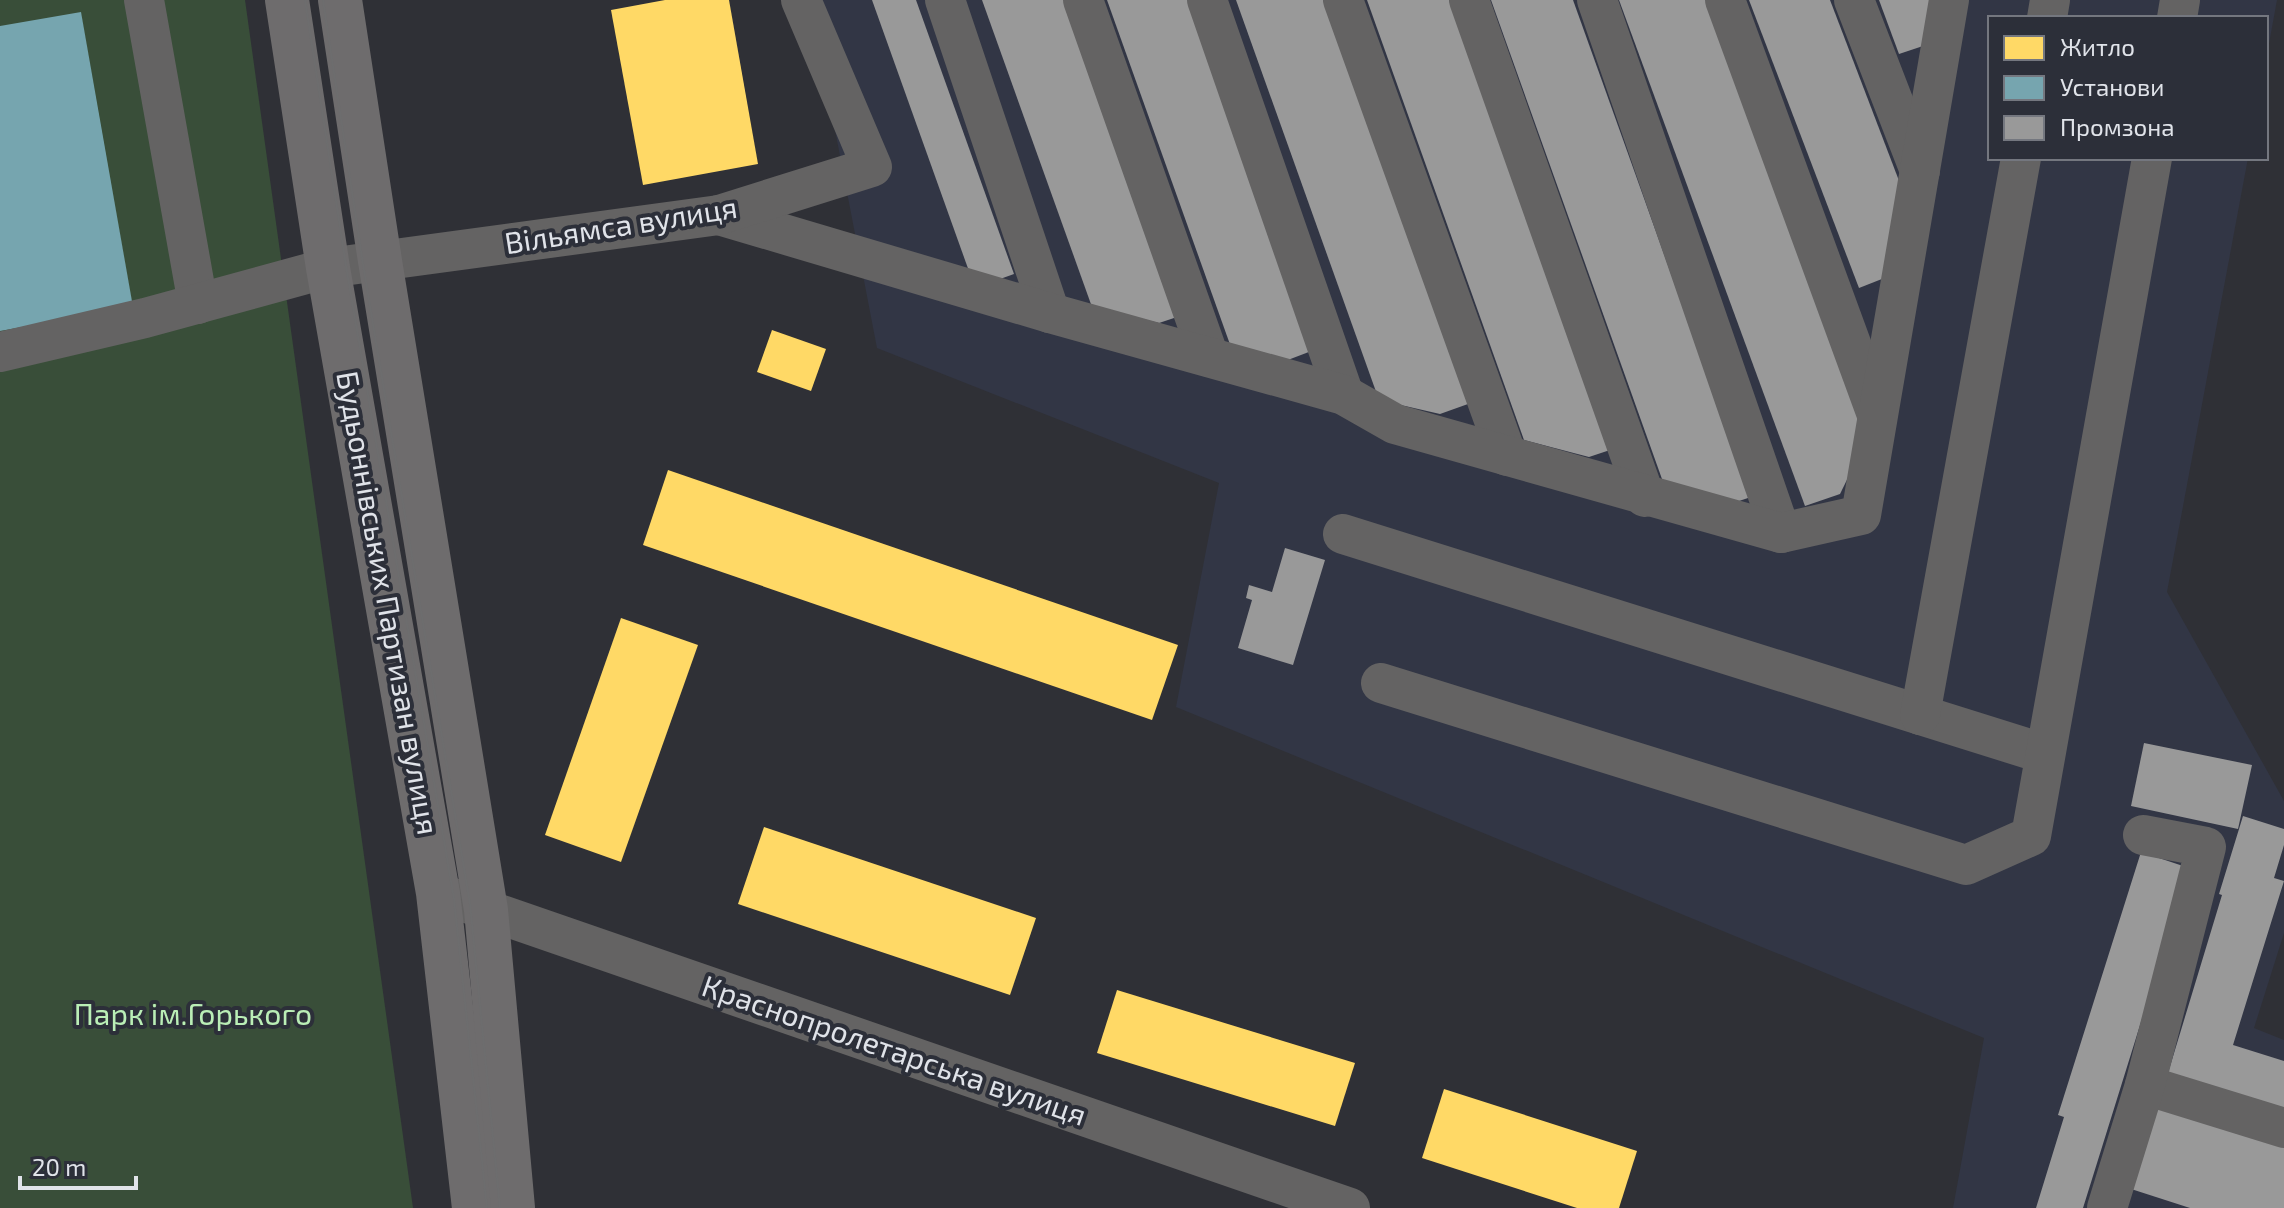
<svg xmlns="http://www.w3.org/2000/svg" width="2284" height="1208" viewBox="0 0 2284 1208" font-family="'Exo 2',sans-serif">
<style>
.built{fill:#323645}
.green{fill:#394e39}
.homes{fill:#ffd966}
.public{fill:#76a5af}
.industry{fill:#999}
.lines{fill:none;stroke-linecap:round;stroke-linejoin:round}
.minor{stroke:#646363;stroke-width:40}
.major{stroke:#6e6c6d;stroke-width:44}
.tram{stroke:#6d6d6e;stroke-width:2}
.labels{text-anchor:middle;stroke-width:8;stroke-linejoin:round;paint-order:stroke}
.street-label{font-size:30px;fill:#e0e3e9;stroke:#2c2f39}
.park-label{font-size:30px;fill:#baeeb6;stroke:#2c2f39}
</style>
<rect width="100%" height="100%" fill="#2f3036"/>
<path class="built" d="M810,0h1467l-11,60v-42h-276v140h258l-81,434 117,209v132l-30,95 30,12v168h-331l31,-170 -808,-331 43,-224 -342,-135z"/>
<path class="green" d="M0,0h245l168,1208h-413z"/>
<g class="homes">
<path d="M665,0h64l29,164 -115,21 -32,-175z"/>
<path d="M772,330l54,19 -15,42 -54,-19z"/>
<path d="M668,470l510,175 -26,75 -509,-175z"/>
<path d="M621,618l77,27 -77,217 -76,-27z"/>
<path d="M764,827l272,91 -26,77 -272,-91z"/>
<path d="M1117,990l238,73 -20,63 -238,-73z"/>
<path d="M1444,1089l193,62 -18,57h-42l-155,-50z"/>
</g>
<path class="public" d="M81,12l52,295 -133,24v-305z"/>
<g class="industry">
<path d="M872,0h44l98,274 -39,14z"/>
<path d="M982,0h82l113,317 -18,6 -67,-16z"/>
<path d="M1107,0h82l125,350 -34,13 -48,-13z"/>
<path d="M1236,0h87l145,404 -28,10 -61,-14z"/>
<path d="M1367,0h82l161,450 -21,7 -65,-17z"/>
<path d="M1491,0h82l178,497 -21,7 -63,-11z"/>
<path d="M1619,0h89l160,437 -28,57 -35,12z"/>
<path d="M1749,0h81l71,186 -14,91 -28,11z"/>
<path d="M1879,0h55l-8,45 -27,9z"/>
<path d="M1285,548l40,12 -32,105 -55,-17 14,-48 -6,-2 3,-13 23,7z"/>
<path d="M2144,743l108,22 -14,64 -107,-23z"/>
<path d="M2243,816l41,13v16l-10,33 10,3 -51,164 51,16v48l-116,-36 54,-178 -3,-1z"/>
<path d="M2141,852l48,16 -106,340h-47l28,-91 -6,-2z"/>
<path d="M2155,1103l129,42v63h-94l-62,-20z"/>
</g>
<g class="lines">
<g class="minor">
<path d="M144,0l54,304"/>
<path d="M945,0l105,313"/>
<path d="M1083,0l126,357"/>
<path d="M1207,0l137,395"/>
<path d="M1343,0l164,456"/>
<path d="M1469,0l176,497"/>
<path d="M1597,0l184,533"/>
<path d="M1725,0l151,412"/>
<path d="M1854,0l66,171"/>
<path d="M2047,18l3,-18"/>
<path d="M2177,18l3,-18"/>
<path d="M719,215l331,98 294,82 51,29 386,109 80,-18 88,-515"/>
<path d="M0,352l145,-34 183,-50 391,-53 153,-48 -71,-167"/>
<path d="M1343,534l702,220"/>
<path d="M1381,683l585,182 65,-29 121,-678"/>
<path d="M1920,715l101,-557"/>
<path d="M438,893l912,315"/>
<path d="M2145,1085l139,43"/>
<path d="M2107,1208l38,-123 61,-238 -63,-12"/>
</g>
<g class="major">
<path d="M287,0l41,268 110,625 36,315"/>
<path d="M340,0l40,261 106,649 27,298"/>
</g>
<g class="tram">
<path d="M305,0l41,266 108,633 33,309"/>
<path d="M323,0l40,264 107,640 30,304"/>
</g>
</g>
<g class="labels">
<g class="street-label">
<text transform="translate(621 226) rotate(-9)" y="10">Вільямса вулиця</text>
<text transform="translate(387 603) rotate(80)" y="10">Будьоннівських Партизан вулиця</text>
<text transform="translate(894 1051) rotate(19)" y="10">Краснопролетарська вулиця</text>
</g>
<g class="park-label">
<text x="193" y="1025">Парк iм.Горького</text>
</g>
</g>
<rect x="1988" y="16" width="280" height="144" fill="#2c2f39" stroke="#74777f" stroke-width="2"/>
<rect x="2004" y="36" width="40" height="24" fill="#ffd966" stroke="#74777f" stroke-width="2"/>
<text x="2060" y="56" font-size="24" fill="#e0e3e9">Житло</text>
<rect x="2004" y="76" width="40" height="24" fill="#76a5af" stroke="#74777f" stroke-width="2"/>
<text x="2060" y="96" font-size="24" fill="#e0e3e9">Установи</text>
<rect x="2004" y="116" width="40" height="24" fill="#999999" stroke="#74777f" stroke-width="2"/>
<text x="2060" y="136" font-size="24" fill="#e0e3e9">Промзона</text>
<path d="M20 1176v12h116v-12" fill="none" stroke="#e0e3e9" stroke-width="4"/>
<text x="32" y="1176" font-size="24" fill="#e0e3e9" stroke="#2c2f39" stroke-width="6" paint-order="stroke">20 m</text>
</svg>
